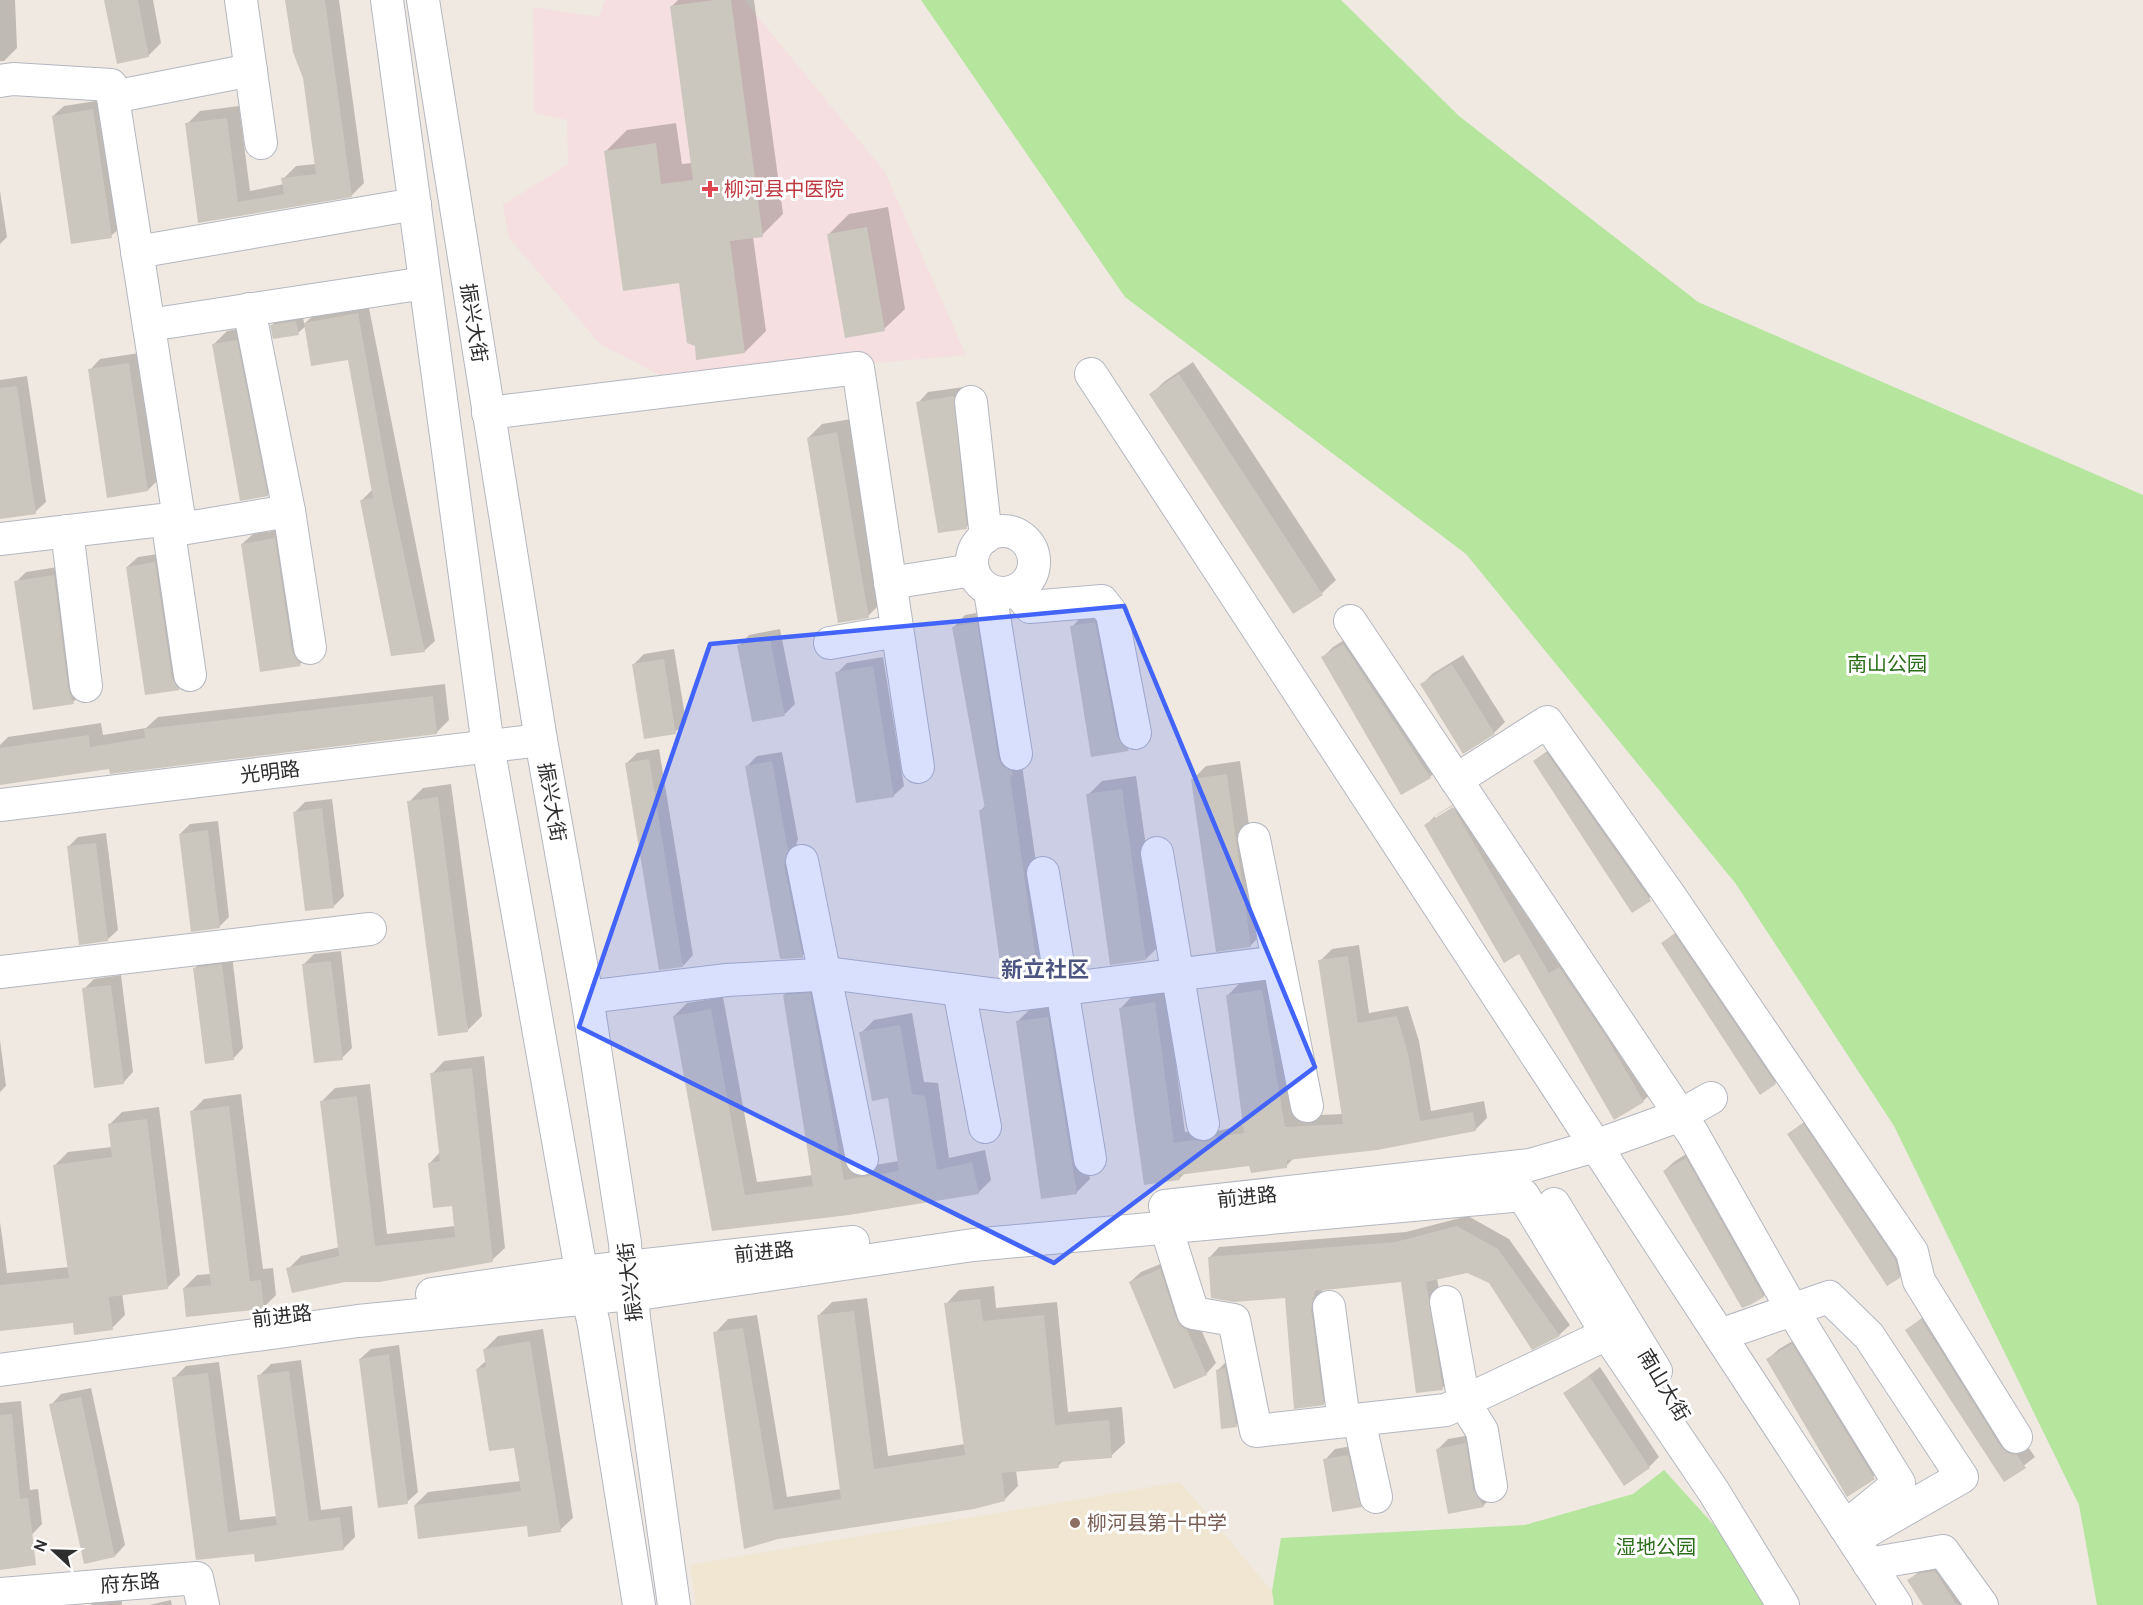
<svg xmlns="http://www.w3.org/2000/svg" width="2143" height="1605" viewBox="0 0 2143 1605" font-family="Overpass,'Noto Sans SC',sans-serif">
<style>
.education{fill:#f0e6d1}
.medical{fill:#f5dfe0}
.green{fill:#b6e59e}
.shadow{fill:#0003;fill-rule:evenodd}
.building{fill:#cbc7bf}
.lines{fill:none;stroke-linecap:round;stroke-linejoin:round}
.minor-casing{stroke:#b4b7c1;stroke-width:34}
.minor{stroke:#fff;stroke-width:32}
.marked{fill:#4264fb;fill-opacity:0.2;stroke:#4264fb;stroke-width:4.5;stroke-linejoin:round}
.health-dot{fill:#e0444e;stroke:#fff;stroke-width:2}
.education-dot{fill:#8d6e63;stroke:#fff;stroke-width:2}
.labels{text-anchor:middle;stroke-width:6;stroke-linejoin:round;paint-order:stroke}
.health-label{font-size:20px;fill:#be3a42;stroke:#fff;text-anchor:start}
.street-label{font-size:20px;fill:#2e2e2e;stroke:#fff}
.park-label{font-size:20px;fill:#2c6e1b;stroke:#fff}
.education-label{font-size:20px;fill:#785e54;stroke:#fff;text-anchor:start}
.quarter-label{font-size:22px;font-weight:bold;fill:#4d5680;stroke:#fff}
</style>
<rect width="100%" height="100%" fill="#efe9e1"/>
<path class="education" d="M1180,1482l92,109 2,14h-578l-6,-40z"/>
<path class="medical" d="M605,0h139l141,172 81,183 -294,26 -71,-36 -92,-107 -6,-33 65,-41 -1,-44 -33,-7 -1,-106 66,10z"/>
<g class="green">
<path d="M921,0h420l118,116 239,186 445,193v1110h-46l-18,-100 -185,-379 -158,-242 -270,-330 -341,-257z"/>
<path d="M1664,1470l69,76 33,59h-492l-2,-14 9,-53 244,-13 108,-31z"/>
</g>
<g class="shadow">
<path d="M0,0h15l2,48 -13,13h-4z"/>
<path d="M105,0h48l8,43 -13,13z"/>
<path d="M287,0h52l25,183 -12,12 -153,26 -12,-97 13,-13 39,-5 11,85 34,-7 -1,-5 13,-13 20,-2 -12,-87z"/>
<path d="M678,0h76l29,214 -21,21 -9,2 13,94 -21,21 -49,-7 -16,-63 -74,-131 21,-21 49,-7 6,41 10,-1 -21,-156z"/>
<path d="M102,100l20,126 -11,10 -58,-120 11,-10z"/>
<path d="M0,191l7,46 -7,7z"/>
<path d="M888,207l17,102 -21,20 -55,-95 20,-20z"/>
<path d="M368,303l67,338 -11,10 -63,-150 11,-11 -23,-132 -43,-32 -8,7 -26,-8 7,-6 24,-4 1,9 12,-11z"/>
<path d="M250,327l31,154 -14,14 -54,-150 14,-14z"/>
<path d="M139,353l19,127 -10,10 -58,-120 10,-11z"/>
<path d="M1193,362l143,218 -14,13 -29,19 -142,-218 14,-13z"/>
<path d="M27,376l19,126 -11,10 -35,6v-138z"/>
<path d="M964,387l13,130 -11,10 -48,-124 10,-11z"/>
<path d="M851,419l31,183 -14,14 -60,-178 14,-14z"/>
<path d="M285,529l25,125 -10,10 -39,6 -19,-126 11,-10z"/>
<path d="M165,553l25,125 -10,10 -33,5 -20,-126 11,-10z"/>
<path d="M64,566l20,126 -11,10 -38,6 -19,-126 10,-10z"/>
<path d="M989,611l33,154 28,195 -12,12 -58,-161 6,-6 -33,-177 12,-13z"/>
<path d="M1105,613l33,127 -10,9 -36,6 -20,-128 10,-11z"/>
<path d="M780,629l15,75 -10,10 -46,-68 10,-11z"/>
<path d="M1354,634l86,133 -10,10 -107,-120 10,-10z"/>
<path d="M674,649l12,73 -11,10 -41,-68 10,-10z"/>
<path d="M1463,655l42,67 -10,10 -31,20 -42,-67 10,-11z"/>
<path d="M883,657l21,129 -11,10 -56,-123 10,-10z"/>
<path d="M445,684l4,36 -13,13 -325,35 -111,15v-38l8,-8 93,-14 2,12 43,-7 12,-11z"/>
<path d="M1557,743l104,146 -28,22 -98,-150z"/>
<path d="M659,749l34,206 -10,11 -56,-203 10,-10z"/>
<path d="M782,752l16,87 -4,14 19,93 -11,10 -56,-189 11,-11z"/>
<path d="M1240,761l24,171 -14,14 -57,-167 13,-13z"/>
<path d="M1136,776l24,169 -14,14 -58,-164 14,-14z"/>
<path d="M451,784l31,232 -14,14 -59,-228 14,-14z"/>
<path d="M1464,798l95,166 11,-7 84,134 -11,10 -123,-149 -94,-127 10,-10zM1459,802l1,3 -25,15v-4z"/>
<path d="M332,799l12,97 -10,10 -40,-93 11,-11z"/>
<path d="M218,821l11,96 -10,10 -39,-93 10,-10z"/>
<path d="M106,833l12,97 -11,10 -39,-93 10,-10z"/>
<path d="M1685,925l100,148 -10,10 -112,-140z"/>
<path d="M1359,945l10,68 39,-7 11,35 12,70 53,-10 3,17 -12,12 -180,27 -9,9 -36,-1 -65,8 -6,6 -58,-171 11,-12 34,-4 19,140 23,-3 10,2 27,-7 -17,-129 11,-11 34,-5 24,137 46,-2 -23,-153 12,-12z"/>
<path d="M341,951l11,97 -10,10 -39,-93 11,-11z"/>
<path d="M232,955l11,93 -10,11 -38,-91 10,-10z"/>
<path d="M121,975l12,97 -10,11 -39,-94 10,-10z"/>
<path d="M823,981l33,187 43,-7 -10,-65 -28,-63 13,-13 38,-7 12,69 14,1 11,75 36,-8 6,30 -13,13 -264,36 -40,-213 13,-13 36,-6 34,185 56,-7 -29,-180 13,-12z"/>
<path d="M1062,1004l28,175 -14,14 -59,-171 14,-14z"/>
<path d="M0,1040l6,46 -6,6z"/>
<path d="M484,1056l21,192 -13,12 -204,9 13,-13 39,-9 -18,-146 13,-13 35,-4 17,150 68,-8 -2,-22 -23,-41 10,-11 -8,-78 12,-13z"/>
<path d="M241,1094l22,175 10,-1 3,27 -13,13 -79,-20 13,-13 14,-1 -20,-162 13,-13z"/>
<path d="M159,1107l21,168 -13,13 -45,5 3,22 -13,13 -37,-6 -75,8v-108l7,51 62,-6 -14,-102 13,-13 44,-5 -3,-22 13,-13z"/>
<path d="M1814,1114l95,152 -10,11 -110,-143z"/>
<path d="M1696,1148l78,138 -10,10 -21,10 -79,-135 11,-10z"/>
<path d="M1468,1216l41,23 61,86 -11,10 -26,13 -43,-66 -22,-11 -31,7 16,100 -11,10 -40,-107 -79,7 -2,10 12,96 -10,10 -37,-108 -77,-38 10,-11 187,-15z"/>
<path d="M1170,1260l46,103 -10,11 -76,-92 11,-10z"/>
<path d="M994,1286l2,22 61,-6 11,110 54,-5 3,36 -14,13 -47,4 -6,6 -42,4 2,16 -14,14 -226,37 -63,-204 13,-14 29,-4 30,182 54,-8 -23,-173 14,-14 35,-4 21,158 77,-12 -19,-140 13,-14z"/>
<path d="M1932,1310l103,147 -30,23 -98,-150z"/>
<path d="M543,1329l30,189 -13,12 -145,-25 13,-13 93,-11 -6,-35 -38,-77 10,-9 -2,-11 13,-13z"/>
<path d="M1803,1335l82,133 -37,27 -80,-136 11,-10z"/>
<path d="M399,1345l19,147 -11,10 -47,-143 11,-10z"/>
<path d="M301,1360l20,150 31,-4 3,31 -12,12 -88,3 -57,6 -24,-180 12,-12 33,-4 21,158 37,-4 -18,-140 12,-12z"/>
<path d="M1232,1362l11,57 -7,6 -18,-55 7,-7z"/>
<path d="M1600,1367l59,90 -10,10 -84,-73z"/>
<path d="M91,1388l34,157 -10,11 -64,-151 10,-11z"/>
<path d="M21,1401l9,89 8,-1 4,35 -42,44v-165z"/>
<path d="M1476,1434l17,62 -10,10 -45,-57 10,-10z"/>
<path d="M1358,1445l13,50 -10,11 -36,-46 10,-11z"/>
<path d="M1932,1561l47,44h-54l-16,-25z"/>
<path d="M121,1595l1,10h-32l12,-8z"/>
<path d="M171,1600l1,5h-23z"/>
</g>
<g class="building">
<path d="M104,0h34l11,57 -32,7z"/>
<path d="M285,0h40l27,197 -154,26 -13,-100 42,-5 11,84 46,-8 -3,-16 35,-4 -13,-96 -10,-26z"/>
<path d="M714,0h17l32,237 -33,4 15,112 -49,7 -1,-14 -8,-3 -8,-60 -56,8 -19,-140 52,-8 5,41 32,-4 -23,-174z"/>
<path d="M93,109l19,129 -41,6 -19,-128z"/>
<path d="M867,227l18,104 -40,7 -18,-104z"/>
<path d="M358,313l33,181 34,158 -34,4 -31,-156 13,-2 -25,-138 -37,6 -7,-43z"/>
<path d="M296,321l3,14 -26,4 -3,-14z"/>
<path d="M237,340l31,156 -28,5 -28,-157z"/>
<path d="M129,363l19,128 -41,7 -19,-129z"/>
<path d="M1179,374l144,221 -30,19 -144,-220z"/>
<path d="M17,386l19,128 -36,5v-131z"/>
<path d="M954,396l13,133 -29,4 -22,-131z"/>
<path d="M837,432l32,186 -31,5 -31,-185z"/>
<path d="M275,538l17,113 9,15 -41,6 -19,-128z"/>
<path d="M155,562l17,116 8,12 -35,5 -19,-128z"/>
<path d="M54,575l14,113 6,16 -41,6 -19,-129z"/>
<path d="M977,622l21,135 4,9 10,5 1,5 -3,1 28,197 -36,3 -23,-167 6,-1 -33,-182z"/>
<path d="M1095,622l22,114 12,15 -38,6 -21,-131z"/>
<path d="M770,639l15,77 -33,6 -15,-77z"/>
<path d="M1343,644l88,134 -30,17 -80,-138z"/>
<path d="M664,659l12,75 -32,5 -12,-75z"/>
<path d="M1452,664l43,70 -32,20 -43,-70z"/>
<path d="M873,666l21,131 -38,6 -21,-131z"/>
<path d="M433,696l4,38 -327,40 -1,-5 -109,16v-37l89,-13 1,12 55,-9 -1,-9z"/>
<path d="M1546,752l105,149 -19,12 -99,-152z"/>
<path d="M649,759l34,208 -24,3 -34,-207z"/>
<path d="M772,761l16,90 -4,14 19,93 -23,1 -35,-193z"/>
<path d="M1227,774l24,173 -35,5 -25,-173z"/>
<path d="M1122,789l24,171 -36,5 -24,-171z"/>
<path d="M438,797l30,235 -30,4 -31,-235z"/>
<path d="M1453,807l96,166 10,-6 48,71 37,64 -30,18 -95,-166 -15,9 -80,-138z"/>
<path d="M322,808l12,100 -29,3 -12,-99z"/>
<path d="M208,830l12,98 -29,4 -12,-98z"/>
<path d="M96,843l12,98 -29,4 -12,-99z"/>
<path d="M1674,934l102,150 -16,11 -99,-152z"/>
<path d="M1348,956l10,67 39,-7 11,37 12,68 53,-9 3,19 -99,19 -90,10v8l-36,5 -2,-7 -71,9 2,5 -36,5 -25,-177 36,-6 19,141 21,-3 10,2 10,-5 29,-4 -18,-138 36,-5 23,137 58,-3 -25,-164z"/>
<path d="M331,961l12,99 -29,3 -12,-99z"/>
<path d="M222,964l12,96 -29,4 -12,-96z"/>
<path d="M111,985l13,99 -30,4 -12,-100z"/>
<path d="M810,993l34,187 55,-9 -11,-73 -16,3 -13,-69 41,-7 12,69 13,2 12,74 35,-8 7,32 -130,21 -137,16 -39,-215 38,-7 34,186 68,-9 -30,-191z"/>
<path d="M1048,1017l29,177 -36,5 -25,-178z"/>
<path d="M472,1068l21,194 -114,20h-34l-53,11 -6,-25 53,-12 -19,-155 37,-5 18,150 80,-9 -3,-31 -19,2 -5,-45 12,-2 -10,-88z"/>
<path d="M229,1106l21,175 11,-1 3,29 -78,8 -3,-29 28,-3 -21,-174z"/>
<path d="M147,1119l21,170 -59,8 4,33 -39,5 -1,-12 -73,8v-46l69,-7 -16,-113 59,-8 -4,-33z"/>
<path d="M1803,1123l92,136 5,19 -13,8 -100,-152z"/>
<path d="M1686,1158l78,139 -14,8 -8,3 -79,-137z"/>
<path d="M1457,1226l41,23 62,87 -28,14 -43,-67 -22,-10 -41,9 17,108 -27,3 -15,-111 -86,9 -4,18 13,96 -30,4 -9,-111 -51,4 -23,-4 -3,-41 187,-15z"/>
<path d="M1160,1269l16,49 5,8 6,4 20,45 -33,14 -45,-107z"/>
<path d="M980,1299l3,22 61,-6 11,110 54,-5 3,38 -54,4 1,6 -57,5 3,28 -31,8 -196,30 -34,10 -31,-217 30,-4 31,182 67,-11 -24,-184 37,-4 20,158 91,-14 -21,-152z"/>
<path d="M1921,1319l80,128 7,6 9,2 9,13 -22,14 -99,-152z"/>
<path d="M530,1341l31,191 -33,5 -1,-11 -109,13 -4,-34 107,-14 -7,-43 -25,3 -13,-82 10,-2 -3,-18z"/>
<path d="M1792,1344l83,135 -28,18 -81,-138z"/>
<path d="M389,1354l19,150 -30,4 -19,-149z"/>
<path d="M1225,1368l12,59 -16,2 -5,-59z"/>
<path d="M289,1371l20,150 31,-4 4,33 -89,12 -1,-8 -58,6 -24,-183 36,-4 20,159 49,-7 -20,-150z"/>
<path d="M1589,1376l61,92 -26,18 -61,-93z"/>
<path d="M81,1397l34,160 -31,7 -35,-160z"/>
<path d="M12,1414l8,85 8,-1 8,67 -36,5v-155z"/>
<path d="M1466,1443l7,46 11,18 -36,7 -12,-65z"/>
<path d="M1348,1455l14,52 -30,5 -9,-53z"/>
<path d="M1935,1571l22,34h-34l-16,-25 10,-6z"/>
</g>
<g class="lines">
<defs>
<g id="minor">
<path d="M241,0l20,143"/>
<path d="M387,0l101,746 90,507 16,72 45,280"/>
<path d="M423,0l118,740 46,257 38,246c1,26 8,49 9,75l40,287"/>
<path d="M0,81l13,-2 98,6 68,433 -179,21"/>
<path d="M113,97l138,-27"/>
<path d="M137,252l278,-48"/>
<path d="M249,309l40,202 21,137"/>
<path d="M149,325l276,-42"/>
<path d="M1091,374l805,1231"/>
<path d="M971,402l15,135"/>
<path d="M488,413l370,-45 60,399"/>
<path d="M179,518l2,11 108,-18"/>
<path d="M167,519l23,156"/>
<path d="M67,531l19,155"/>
<circle cx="1003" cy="562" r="31"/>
<path d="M890,583l83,-13"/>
<path d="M1017,590l13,17 72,-6 10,13 23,119"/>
<path d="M990,591l26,163"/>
<path d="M1350,621l343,513 100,177 106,172 -54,44"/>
<path d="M830,643l67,-12"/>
<path d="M1456,780l91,-58 121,171 244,359 7,29 97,156"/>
<path d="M0,805l541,-65"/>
<path d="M1254,839l53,267"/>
<path d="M1157,853l46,271"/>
<path d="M802,861l60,298"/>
<path d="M1043,873l47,286"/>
<path d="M0,972l370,-43"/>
<path d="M959,990l26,137"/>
<path d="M587,997l140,-17 108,-6 172,22 271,-34"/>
<path d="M1554,1204l102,167"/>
<path d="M1165,1206l365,-41 65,-19 86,-31 30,-17"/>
<path d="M1166,1227l27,86 41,7 22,111 190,-21 161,-76"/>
<path d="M432,1294l150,-22 271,-30"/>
<path d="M1446,1302l18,100 18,29 9,55"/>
<path d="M1329,1307l15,114"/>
<path d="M1720,1335l109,-38 40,39 93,141 -103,59"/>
<path d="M0,1370l358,-49 294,-29 321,-47 550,-50 84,139 107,158 69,113"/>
<path d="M1359,1420l17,77"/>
<path d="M1869,1564l74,-13 39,54"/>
<path d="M0,1594l197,-16 6,27"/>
</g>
</defs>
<use href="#minor" class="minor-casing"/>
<use href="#minor" class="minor"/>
</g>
<path class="marked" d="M1124,606l191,461 -261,196 -475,-236 131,-383z"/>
<path class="health-dot" d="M707 180h6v6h6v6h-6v6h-6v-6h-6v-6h6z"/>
<circle class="education-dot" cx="1075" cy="1523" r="6"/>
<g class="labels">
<g class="health-label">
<text x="724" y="196">柳河县中医院</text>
</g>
<g class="street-label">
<text transform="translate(474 323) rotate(81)" y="7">振兴大街</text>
<text transform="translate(270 772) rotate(-7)" y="7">光明路</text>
<text transform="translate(552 802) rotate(80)" y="7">振兴大街</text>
<text transform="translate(1247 1197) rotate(-6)" y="7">前进路</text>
<text transform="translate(764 1252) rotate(-6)" y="7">前进路</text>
<text transform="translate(630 1282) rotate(-97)" y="7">振兴大街</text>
<text transform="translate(282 1316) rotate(-7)" y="7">前进路</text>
<text transform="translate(1664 1385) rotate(59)" y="7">南山大街</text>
<text transform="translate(130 1583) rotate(-5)" y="7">府东路</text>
</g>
<g class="park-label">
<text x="1887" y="671">南山公园</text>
<text x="1656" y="1554">湿地公园</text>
</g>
<g class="education-label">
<text x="1087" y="1530">柳河县第十中学</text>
</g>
<g class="quarter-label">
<text x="1045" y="977">新立社区</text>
</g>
</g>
<g transform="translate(54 1551) rotate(292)" stroke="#ffffff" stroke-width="4.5" paint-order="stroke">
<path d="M0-4.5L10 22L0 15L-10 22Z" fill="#2e2e2e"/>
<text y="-9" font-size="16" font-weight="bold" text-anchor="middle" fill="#2e2e2e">N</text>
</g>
</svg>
